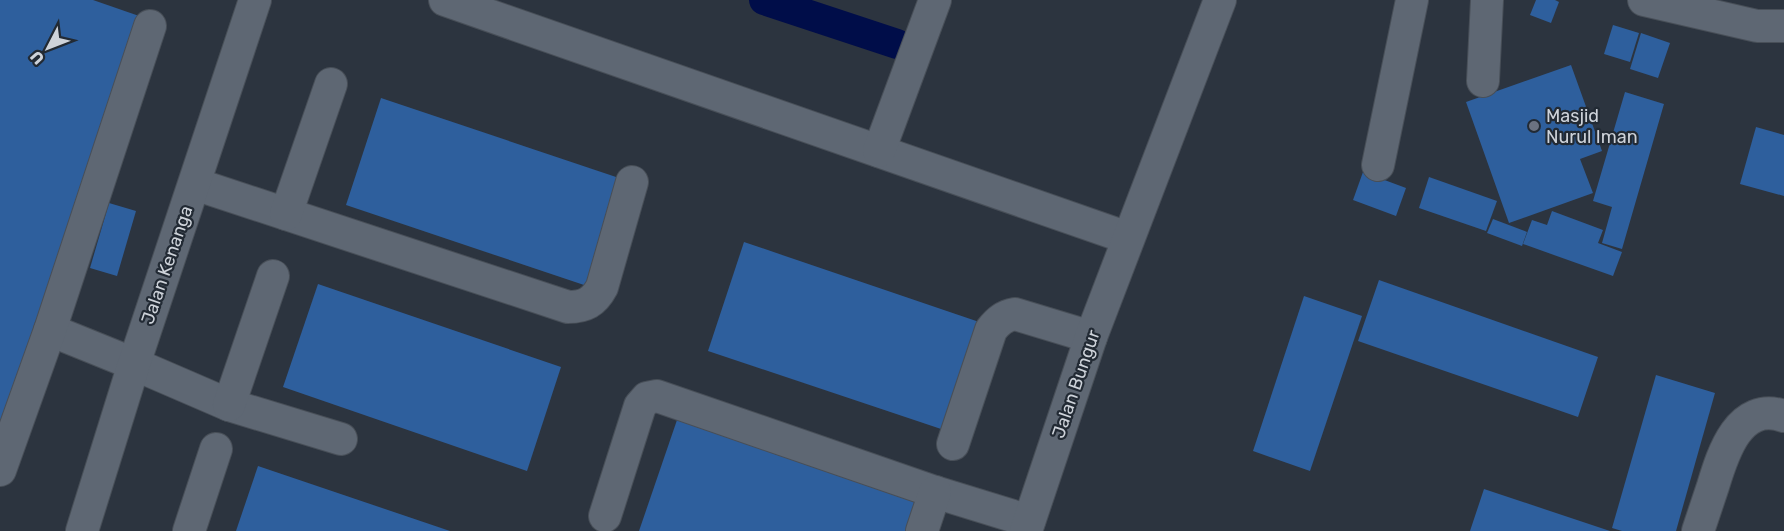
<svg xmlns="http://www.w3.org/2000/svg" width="1784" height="531" viewBox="0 0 1784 531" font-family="Rubik,sans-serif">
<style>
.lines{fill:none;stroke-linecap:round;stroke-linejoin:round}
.canal{stroke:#000d49;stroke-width:30}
.building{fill:#2e5f9d}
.minor-casing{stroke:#484f58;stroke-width:34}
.minor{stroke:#5e6773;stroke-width:32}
.worship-dot{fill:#6b7280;stroke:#222a34;stroke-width:2}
.labels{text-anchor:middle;stroke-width:4.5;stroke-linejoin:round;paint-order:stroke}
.poi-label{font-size:18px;fill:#ced3da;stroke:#222a34;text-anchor:start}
.street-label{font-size:18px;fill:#ced3da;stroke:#222a34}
</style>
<rect width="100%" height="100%" fill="#2c343f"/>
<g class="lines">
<path class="canal" d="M764,0l133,44"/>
</g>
<g class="building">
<path d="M0,0h93l49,17 -142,418z"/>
<path d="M1536,0h19l4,2 -8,21 -21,-8z"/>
<path d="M1613,25l26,8 -9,29 -26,-8z"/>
<path d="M1641,33l29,10 -12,35 -28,-9z"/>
<path d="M1571,65l31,86 -22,8 13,34 -84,30 -43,-121z"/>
<path d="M1625,92l39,12 -42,145 -20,-6 10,-36 -19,-6z"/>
<path d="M381,98l241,81 -35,107 -241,-81z"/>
<path d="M1756,127l28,8v61l-44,-12z"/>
<path d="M1363,172l43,16 -10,28 -43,-16z"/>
<path d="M1429,177l68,24 -11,30 -67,-23z"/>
<path d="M109,203l27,8 -19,65 -27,-8z"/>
<path d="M1552,211l51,19 -5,13 24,9 -9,24 -90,-32 9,-24 15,5z"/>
<path d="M1493,219l34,13 -5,14 -35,-13z"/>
<path d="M744,242l244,83 -35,108 -245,-82z"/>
<path d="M1379,280l219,77 -20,60 -220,-76z"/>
<path d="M318,284l243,83 -34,104 -244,-84z"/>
<path d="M1304,296l58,20 -52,155 -57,-20z"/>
<path d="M1656,375l59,18 -39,138h-54l-10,-3z"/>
<path d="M677,420l249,86 -9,25h-278z"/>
<path d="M258,466l192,65h-214z"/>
<path d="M1484,489l126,42h-140z"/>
</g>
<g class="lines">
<defs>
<g id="minor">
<path d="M445,0l683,238"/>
<path d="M1644,0l113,26h27"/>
<path d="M1483,81l4,-81"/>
<path d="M879,151l56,-151"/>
<path d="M1378,165l34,-165"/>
<path d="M195,184l373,123c17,0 26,-5 34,-20l30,-105"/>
<path d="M286,214l45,-130"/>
<path d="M50,330l84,34 95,41 112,34"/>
<path d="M229,405l44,-129"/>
<path d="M953,444l38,-114c7,-9 13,-14 24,-16l76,23"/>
<path d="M0,470l50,-140 100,-304"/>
<path d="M605,516l35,-110 7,-8 10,-2 278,96 94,29"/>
<path d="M82,531l52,-167 121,-364"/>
<path d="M189,531l27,-82"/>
<path d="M922,531l13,-39"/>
<path d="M1026,531l65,-194 129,-337"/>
<path d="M1698,531c5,-15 10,-30 15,-45 10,-33 26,-85 71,-70"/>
</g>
</defs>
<use href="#minor" class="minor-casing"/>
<use href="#minor" class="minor"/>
</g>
<circle class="worship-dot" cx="1534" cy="126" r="6"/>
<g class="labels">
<g class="poi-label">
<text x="1546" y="122">Masjid<tspan x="1546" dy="21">Nurul Iman</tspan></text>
</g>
<g class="street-label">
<text transform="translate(167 265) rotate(-71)" y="6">Jalan Kenanga</text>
<text transform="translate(1076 384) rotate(-71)" y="6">Jalan Bungur</text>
</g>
</g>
<g transform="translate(48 48) rotate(228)" stroke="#222a34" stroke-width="4.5" paint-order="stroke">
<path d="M0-4.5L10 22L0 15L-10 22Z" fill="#ced3da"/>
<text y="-9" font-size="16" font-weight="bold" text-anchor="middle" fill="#ced3da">U</text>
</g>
</svg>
